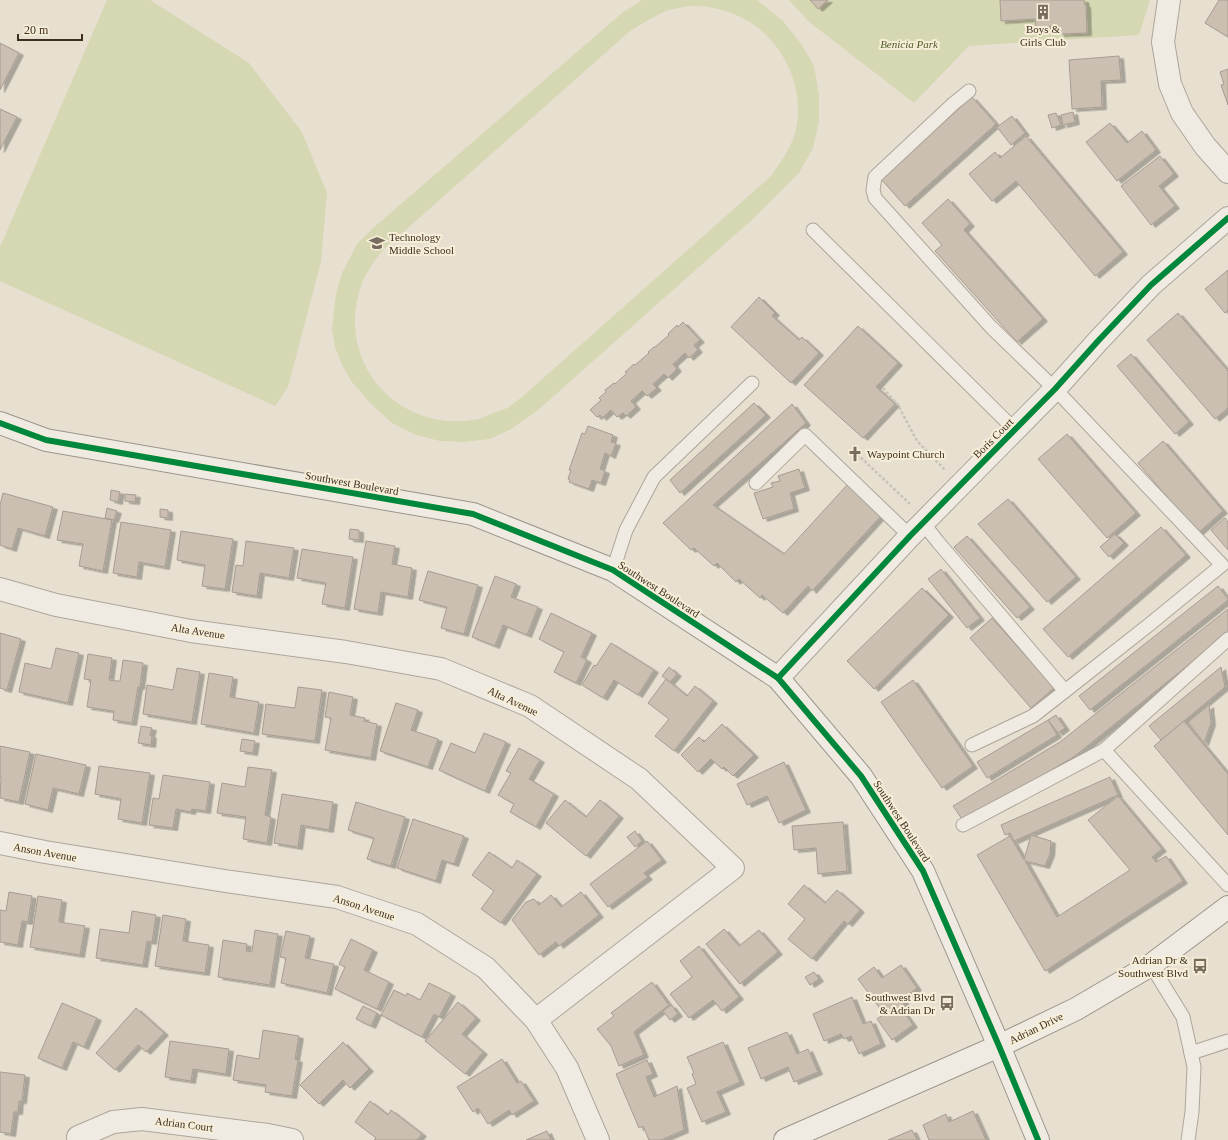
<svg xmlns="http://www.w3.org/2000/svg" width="1228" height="1140" viewBox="0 0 1228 1140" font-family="'Times New Roman',serif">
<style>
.green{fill:#d6d7b3;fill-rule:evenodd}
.building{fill:#cbbfb2;stroke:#a89c90;filter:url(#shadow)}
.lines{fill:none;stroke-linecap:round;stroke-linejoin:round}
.lane-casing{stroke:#ada599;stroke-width:15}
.street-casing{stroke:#ada599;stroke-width:24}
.secondary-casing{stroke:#9c958a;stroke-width:24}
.path{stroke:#c8c2b9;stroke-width:2.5;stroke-dasharray:3 2;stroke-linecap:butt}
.lane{stroke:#efebe3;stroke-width:13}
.street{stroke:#efebe3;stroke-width:22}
.secondary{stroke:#efebe3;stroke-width:22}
.cycleway-casing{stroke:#f7eed8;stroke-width:8}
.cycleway{stroke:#00873e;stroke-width:6}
.labels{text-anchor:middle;stroke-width:4;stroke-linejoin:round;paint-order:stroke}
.poi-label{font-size:11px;fill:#3d2e20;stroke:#f7eed8;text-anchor:start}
.park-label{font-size:11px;font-style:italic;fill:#4d5a26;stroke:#f7eed8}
.street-label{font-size:11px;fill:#3d2e20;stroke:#f7eed8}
</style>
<defs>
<filter id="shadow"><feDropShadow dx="4.5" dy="2.5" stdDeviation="0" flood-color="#0004"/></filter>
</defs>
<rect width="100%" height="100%" fill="#e7e0d1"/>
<g class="green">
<path d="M107,0h43l99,63 53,69 25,61 -6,69 -33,125 -13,19 -275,-125v-34z"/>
<path d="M642,0h115l26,21 19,24 12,21 5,29v26l-6,27 -14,25 -45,45 -217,193 -26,18 -21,10 -26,3 -24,-1 -24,-6 -24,-12 -21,-19 -20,-23 -9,-16 -7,-18 -3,-18 4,-35 6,-21 15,-29 15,-15 250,-216zM690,6c20,0 40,4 58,15 38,22 61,76 45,118 -5,13 -14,25 -22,37l-249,221c-5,3 -9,8 -15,11 -4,2 -9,3 -14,5 -6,3 -13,6 -20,7 -52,8 -102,-23 -115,-74 -5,-21 -4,-42 4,-63 5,-12 13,-23 21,-33l247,-219 20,-12 18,-9z"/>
<path d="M789,0h361l-11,35 -170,11 -55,57 -106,-82z"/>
</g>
<g class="building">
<path d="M810,0h18l-10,9z"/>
<path d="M1000,0h84l1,5h1l1,28 -27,1 -1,-8 -23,1 -1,-8 -34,2z"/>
<path d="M1219,0h9v37l-23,-14z"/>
<path d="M0,43l19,10 -19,37z"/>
<path d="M1119,56l2,24 -20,1 1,26 -30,2 -3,-49z"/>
<path d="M1228,69v36l-7,-20 3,-1 -4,-12z"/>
<path d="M972,97l24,27 -91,82 -24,-27z"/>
<path d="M0,109l17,8 -17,33z"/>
<path d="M1073,112l2,10 -12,3 -2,-10z"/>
<path d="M1056,113l5,12 -9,3 -4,-13z"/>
<path d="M1012,116l13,17 -14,12 -14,-18z"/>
<path d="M1110,123l17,20 15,-12 14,19 -39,31 -31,-39z"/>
<path d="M1026,136l97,116 -28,24 -79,-95 -24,20 -23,-27 26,-22 5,6z"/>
<path d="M1160,156l14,18 -15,12 16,20 -24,19 -30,-39z"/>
<path d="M948,199l22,25 -6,6 79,89 -26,23 -82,-91 7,-6 -20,-22z"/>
<path d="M1228,270v40l-3,3 -20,-24z"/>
<path d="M759,297l16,16 -3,3 27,24 3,-3 17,16 -28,30 -60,-56z"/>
<path d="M1178,313l50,58v37l-13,11 -68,-79z"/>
<path d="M683,322l17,18 -6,5 4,5 -9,8 -4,-5 -12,11 4,5 -9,9 -4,-4 -11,10 4,4 -10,8 -5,-5 -11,10 5,6 -10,9 -3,-3 -6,4 -6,-7 -9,8 -2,-3 -3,2 -7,-7 11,-10 -2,-2 7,-6 -1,-2 9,-7 1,1 12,-11 -2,-1 9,-8 1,1 14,-12 -1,-1 6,-5h1l14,-12 -1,-1 9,-9 1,2z"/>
<path d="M858,326l40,37 -22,24 19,17 -32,34 -59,-53z"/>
<path d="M1131,354l58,68 -14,12 -58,-68z"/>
<path d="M754,403l12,12 -86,78 -10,-13z"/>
<path d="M792,404l14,19 -93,82 71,49 64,-70 34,31 -70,76 -4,-5 -25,27 -21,-18 -2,3 -21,-19 -3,3 -19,-19 -3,3 -20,-18 -3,2 -28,-27z"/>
<path d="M588,426l25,9 -2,7 5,1 -5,13 -6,-3 -5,16 5,2 -4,12 -9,-3 -3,9 -20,-7 1,-2 -2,-1 3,-9h-2l13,-37 3,1z"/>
<path d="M1067,434l69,79 -29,25 -69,-79z"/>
<path d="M1163,441l60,70 -25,22 -60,-70z"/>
<path d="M799,469l6,19 -15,5 4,16 -31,10 -9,-26 19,-6 -2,-4 9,-2 -2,-5z"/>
<path d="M111,490l9,2 -2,10 -8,-2z"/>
<path d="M3,493l50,14 -8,29 -27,-8 -6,21 -12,-4v-40z"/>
<path d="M125,494l11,1 -1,7 -10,-1z"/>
<path d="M1008,499l68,78 -29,25 -69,-78z"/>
<path d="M107,508l10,3 -3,9 -9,-2z"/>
<path d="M160,509l8,1v8l-8,-1z"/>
<path d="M63,511l49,9 -9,51 -24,-5 4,-22 -26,-4z"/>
<path d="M1225,518l3,4v28l-17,-20z"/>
<path d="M121,522l50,8 -6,37 -26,-5 -2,15 -24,-4z"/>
<path d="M1161,527l25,28 -118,102 -25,-28z"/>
<path d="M350,529l9,1v10l-10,-1z"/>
<path d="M181,531l52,8 -8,50 -23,-3 3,-21 -28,-5z"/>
<path d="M1115,534l9,9 -15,14 -9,-10z"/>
<path d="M967,536l63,71 -13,11 -63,-71z"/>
<path d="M246,541l48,7 -5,30 -29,-5 -3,23 -25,-4 4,-27 7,1z"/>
<path d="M366,541l29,5 -3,18 20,4 -4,29 -27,-5 -3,21 -24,-4z"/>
<path d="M302,549l51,8 -8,51 -23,-4 4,-21 -29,-5z"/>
<path d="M941,569l39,49 -13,10 -39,-49z"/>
<path d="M428,571l50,14 -14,49 -23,-6 6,-21 -28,-7z"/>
<path d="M495,576l21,8 -5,13 27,10 -11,28 -24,-10 -8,21 -23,-9z"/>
<path d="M1218,586l10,13v1l-138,110 -11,-14z"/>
<path d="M922,588l27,27 -75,74 -27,-28z"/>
<path d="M1228,609v24l-153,123 -111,66 -11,-16 107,-64z"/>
<path d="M551,613l41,20 -11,24 6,3 -11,23 -22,-11 10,-20 -25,-13z"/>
<path d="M992,618l62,70 -23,20 -61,-70z"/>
<path d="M0,633l21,6 -14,51 -7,-2z"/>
<path d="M611,643l43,27 -16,25 -24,-15 -11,18 -21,-13 12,-20 2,1z"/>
<path d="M56,648l23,5 -11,50 -49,-11 6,-29 26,6z"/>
<path d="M88,654l24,4 -3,22 8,1h3l3,-21 20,3 -3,24h-2l-6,36 -19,-3 1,-9 -27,-4 4,-27 -7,-1z"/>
<path d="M669,667l8,7 -7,8 -8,-6z"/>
<path d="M1221,667l4,20 -64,53 -12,-14z"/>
<path d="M177,668l23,4 -8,50 -49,-8 4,-29 26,5z"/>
<path d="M209,673l24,4 -3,20 29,5 -5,31 -53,-9z"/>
<path d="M666,679l21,17 8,-10 18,15 -39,50 -19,-15 14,-17 -21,-16z"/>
<path d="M913,680l60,86 -31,22 -61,-86z"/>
<path d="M298,687l24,3 -7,51 -53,-7 4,-30 29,4z"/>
<path d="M329,692l24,5 -3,18 15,3 -1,3 13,3 -6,34 -46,-8 6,-32 -6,-1z"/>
<path d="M396,703l22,7 -7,20 27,9 -10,28 -48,-16z"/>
<path d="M1209,705l2,18 -7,20 -16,-21z"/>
<path d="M1056,715l9,13 -7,5 -10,-13z"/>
<path d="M1048,720l9,15 -70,43 -10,-16z"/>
<path d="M1184,721l44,53v61l-74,-89z"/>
<path d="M722,724l32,31 -21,21 -9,-9 -2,2 -11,-10 -13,13 -17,-17 18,-18 5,5z"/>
<path d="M141,726l11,2 -2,7 2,1 -1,9 -13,-2z"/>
<path d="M484,733l22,9 -21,49 -46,-21 12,-27 24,10z"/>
<path d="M242,739l13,2 -2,12 -13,-2z"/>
<path d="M0,746l30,6 -11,50 -19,-4 1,-21 -1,-1z"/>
<path d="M519,748l21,12 -11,19 25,15 -18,33 -26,-15 4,-8 -16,-9 13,-22 -5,-2z"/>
<path d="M36,754l50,11 -7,29 -26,-6 -5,22 -23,-6z"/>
<path d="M784,762l22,48 -27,13 -12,-27 -20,9 -10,-21z"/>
<path d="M99,766l51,7 -8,50 -24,-4 3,-20 -26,-5z"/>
<path d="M248,767l24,3 -7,45 6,2 -4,26 -24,-4 3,-22 -29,-4 5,-30 23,4z"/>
<path d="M163,775l47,7 -4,29 -14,-2 -1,3 -15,-3 -3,19 -24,-3 4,-27 6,1z"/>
<path d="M1110,777l8,18 -104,46 -4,-8 -5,2 -4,-10z"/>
<path d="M282,794l51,8 -4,28 -28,-5 -3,22 -24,-4z"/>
<path d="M1118,796l44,53 -10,8 4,5 10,-6 17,25 -138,90 -68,-116 33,-19 14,24 7,-25 20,6 -1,13 -5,12 -20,-5 32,56 73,-47 -42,-50z"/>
<path d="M565,800l21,17 14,-17 19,16 -33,40 -40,-33z"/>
<path d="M356,802l49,15 -14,49 -24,-7 7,-21 -26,-8z"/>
<path d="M413,819l51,17 -10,28 -12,-4 -6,21 -39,-13z"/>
<path d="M843,822l4,49 -29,3 -2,-26 -22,2 -2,-24z"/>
<path d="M635,831l7,10 -7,6 -8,-10z"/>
<path d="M647,841l15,19 -18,13 4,4 -40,30 -18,-23z"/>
<path d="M489,852l23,16 5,-8 20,14 -36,49 -20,-14 13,-18 -22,-16z"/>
<path d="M804,885l21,18 12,-13 23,20 -12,14 -4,-3 -32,38 -24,-20 17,-20 -17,-15z"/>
<path d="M9,892l23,4 -4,26 -6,-1 -4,24 -18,-3v-32l6,1z"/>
<path d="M581,892l18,23 -40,31 -3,-4 -17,13 -27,-35 14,-18 8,-3 5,6 12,-10 10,12z"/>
<path d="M38,896l24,4 -3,22 26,4 -5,29 -50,-8z"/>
<path d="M132,911l24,4 -4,27 -5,-1 -4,24 -47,-7 4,-29 29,4z"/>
<path d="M163,915l23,4 -3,22 26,4 -4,28 -50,-7z"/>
<path d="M724,929l15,17 20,-16 19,22 -38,32 -34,-40z"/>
<path d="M255,930l23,4 -8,51 -52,-8 5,-37 24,4 -1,7 6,1z"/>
<path d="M286,931l24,5 -5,22 29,6 -7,29 -46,-10 5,-25 -6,-1z"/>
<path d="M351,939l22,11 -9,20 25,12 -12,27 -42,-20 10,-22 -6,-3z"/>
<path d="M699,946l40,51 -17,14 -9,-11 -24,18 -19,-24 22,-17 -12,-16z"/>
<path d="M901,965l16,23 -15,11 3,4 -5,4 13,18 -21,15 -15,-21 7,-5 -26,-35 16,-12 8,11z"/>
<path d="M814,972l5,7 -9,6 -5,-8z"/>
<path d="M652,982l17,23 -35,27 10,23 -25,11 -8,-20 -14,-17 17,-13 -3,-3z"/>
<path d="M429,983l22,11 -12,23 -5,-3 -12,23 -41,-22 13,-25 12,6 1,-3 13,7z"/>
<path d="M852,997l11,27 8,-3 10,23 -22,10 -8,-18 -7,3 -3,-5 -17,7 -11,-27z"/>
<path d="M458,1002l18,16 -14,16 21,18 -18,22 -40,-33z"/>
<path d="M62,1003l35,15 -13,29 -11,-5 -11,26 -24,-10z"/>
<path d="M671,1005l7,9 -8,6 -7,-9z"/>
<path d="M363,1006l14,7 -6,13 -15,-7z"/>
<path d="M136,1008l28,25 -18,19 -8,-7 -23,25 -19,-17z"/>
<path d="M263,1030l36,6 -4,23 3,1 -6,36 -27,-4 1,-7 -33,-5 4,-25 22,4z"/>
<path d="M787,1032l10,22 11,-5 10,23 -24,10 -6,-15 -27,12 -13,-31z"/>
<path d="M170,1041l59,8 -3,25 -33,-5 -2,12 -26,-4z"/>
<path d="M343,1042l26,27 -19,19 -7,-8 -24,24 -19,-19z"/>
<path d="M723,1042l17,40 -23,10 9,20 -24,10 -15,-34 9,-4 -4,-10 2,-1 -7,-16z"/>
<path d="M502,1059l15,24 4,-2 13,20 -22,14 -3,-5 -21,14 -10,-16 -5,4 -16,-25z"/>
<path d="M647,1060l6,14 -7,3 8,20 23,-11 7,44 -23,10h-12l-6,-14 -4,2 -23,-54z"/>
<path d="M0,1072l25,3 -3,26h-3l-1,11h-4l-3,22 -11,-2z"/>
<path d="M370,1101l18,14 3,-5 31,24 -5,6h-43l2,-2 -21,-16z"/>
<path d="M973,1111l13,29h-57l-6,-15 23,-11 3,8z"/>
<path d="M912,1130l5,10h-29z"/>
<path d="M547,1131l4,9h-25z"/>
</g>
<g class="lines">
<defs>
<g id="lane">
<path d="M969,91l-16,13 -78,73 -2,13 2,8 116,129 64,62 167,176 -72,59 -85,67"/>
<path d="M813,230l202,200"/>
<path d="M756,483l49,-48 105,101"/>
<path d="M923,523l15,19 127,149 -32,25 -61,29"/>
<path d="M613,570l13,-40 28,-53 98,-94"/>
<path d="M1104,750l124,-111"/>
<path d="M963,825l141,-75 124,135"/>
<path d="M1151,965l32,52 8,36 3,14 -2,45 -4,28"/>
<path d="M1191,1053l37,-12"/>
</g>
<g id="street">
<path d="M1169,0l-6,42 7,42 12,29 23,33 23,26"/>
<path d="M0,589l56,16 135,26 155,21 95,17 89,37 109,73 94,89 -197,152"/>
<path d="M778,678l132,-142 145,-147 43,-48 53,-56 77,-67"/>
<path d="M0,843l45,9 180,29 112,16 80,27 69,44 50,52 31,48 31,72"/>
<path d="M78,1137l35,-15 29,-3 126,16 24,5"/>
</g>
<g id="secondary">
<path d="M0,423l46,17 427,74 140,56 165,108 83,98 62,95 76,175 39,94"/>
<path d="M785,1140l214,-94 77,-37 75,-44 77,-58"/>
</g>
</defs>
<use href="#lane" class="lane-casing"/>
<use href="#street" class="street-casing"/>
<use href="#secondary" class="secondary-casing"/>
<g class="path">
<path d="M883,388l15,17 19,36 28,29"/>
<path d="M857,454l53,50"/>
</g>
<use href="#lane" class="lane"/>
<use href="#street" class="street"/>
<use href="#secondary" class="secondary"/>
<defs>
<g id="cycleway">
<path d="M0,423l46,17 427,74 140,56 165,108 83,98 62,95 76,175 39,94"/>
<path d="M778,678l132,-142 145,-147 43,-48 53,-56 77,-67"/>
</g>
</defs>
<use href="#cycleway" class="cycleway-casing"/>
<use href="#cycleway" class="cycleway"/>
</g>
<defs>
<symbol id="building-bare" viewBox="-9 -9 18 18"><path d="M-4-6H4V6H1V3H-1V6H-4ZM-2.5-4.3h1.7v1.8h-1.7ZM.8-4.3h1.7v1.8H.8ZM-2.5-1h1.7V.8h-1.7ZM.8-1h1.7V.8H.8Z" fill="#786c5e" stroke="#f7eed8" stroke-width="2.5" paint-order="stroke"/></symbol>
<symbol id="school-bare" viewBox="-9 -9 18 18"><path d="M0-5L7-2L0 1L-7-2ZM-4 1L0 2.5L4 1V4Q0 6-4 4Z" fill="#786c5e" stroke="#f7eed8" stroke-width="2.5" paint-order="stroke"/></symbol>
<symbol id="church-bare" viewBox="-9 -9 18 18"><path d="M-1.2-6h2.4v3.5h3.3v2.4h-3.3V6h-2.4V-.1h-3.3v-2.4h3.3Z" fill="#786c5e" stroke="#f7eed8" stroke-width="2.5" paint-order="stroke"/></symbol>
<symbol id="bus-bare" viewBox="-9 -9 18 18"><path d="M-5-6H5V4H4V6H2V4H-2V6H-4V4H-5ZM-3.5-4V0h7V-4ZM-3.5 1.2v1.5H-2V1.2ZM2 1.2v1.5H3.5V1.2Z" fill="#786c5e" stroke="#f7eed8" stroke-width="2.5" paint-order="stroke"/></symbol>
</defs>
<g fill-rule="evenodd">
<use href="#building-bare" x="1032" y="1" width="22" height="22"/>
<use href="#school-bare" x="366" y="232" width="22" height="22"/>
<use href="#church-bare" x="844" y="443" width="22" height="22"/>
<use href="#bus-bare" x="1189" y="955" width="22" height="22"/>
<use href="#bus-bare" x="936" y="992" width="22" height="22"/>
</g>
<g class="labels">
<g class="poi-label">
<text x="1043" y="33" text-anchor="middle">Boys &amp;<tspan x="1043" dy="13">Girls Club</tspan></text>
<text x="389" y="241">Technology<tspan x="389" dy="13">Middle School</tspan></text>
<text x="867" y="458">Waypoint Church</text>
<text x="1188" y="964" text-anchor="end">Adrian Dr &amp;<tspan x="1188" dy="13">Southwest Blvd</tspan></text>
<text x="935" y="1001" text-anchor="end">Southwest Blvd<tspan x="935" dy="13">&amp; Adrian Dr</tspan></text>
</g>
<g class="park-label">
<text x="909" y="48">Benicia Park</text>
</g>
<g class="street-label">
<text transform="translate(993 438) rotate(-45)" y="4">Boris Court</text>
<text transform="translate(352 483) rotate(10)" y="4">Southwest Boulevard</text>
<text transform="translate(659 589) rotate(33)" y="4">Southwest Boulevard</text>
<text transform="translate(198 631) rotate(9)" y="4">Alta Avenue</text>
<text transform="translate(513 701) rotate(25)" y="4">Alta Avenue</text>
<text transform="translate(902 821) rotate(57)" y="4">Southwest Boulevard</text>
<text transform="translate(45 852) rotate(10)" y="4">Anson Avenue</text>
<text transform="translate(364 907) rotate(18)" y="4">Anson Avenue</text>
<text transform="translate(1036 1028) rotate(-26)" y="4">Adrian Drive</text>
<text transform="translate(184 1124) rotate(7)" y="4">Adrian Court</text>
</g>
</g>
<path d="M18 34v6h64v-6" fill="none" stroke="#3d2e20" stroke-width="2"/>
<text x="24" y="34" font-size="12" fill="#3d2e20" stroke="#f7eed8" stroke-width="3" paint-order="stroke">20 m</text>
</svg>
